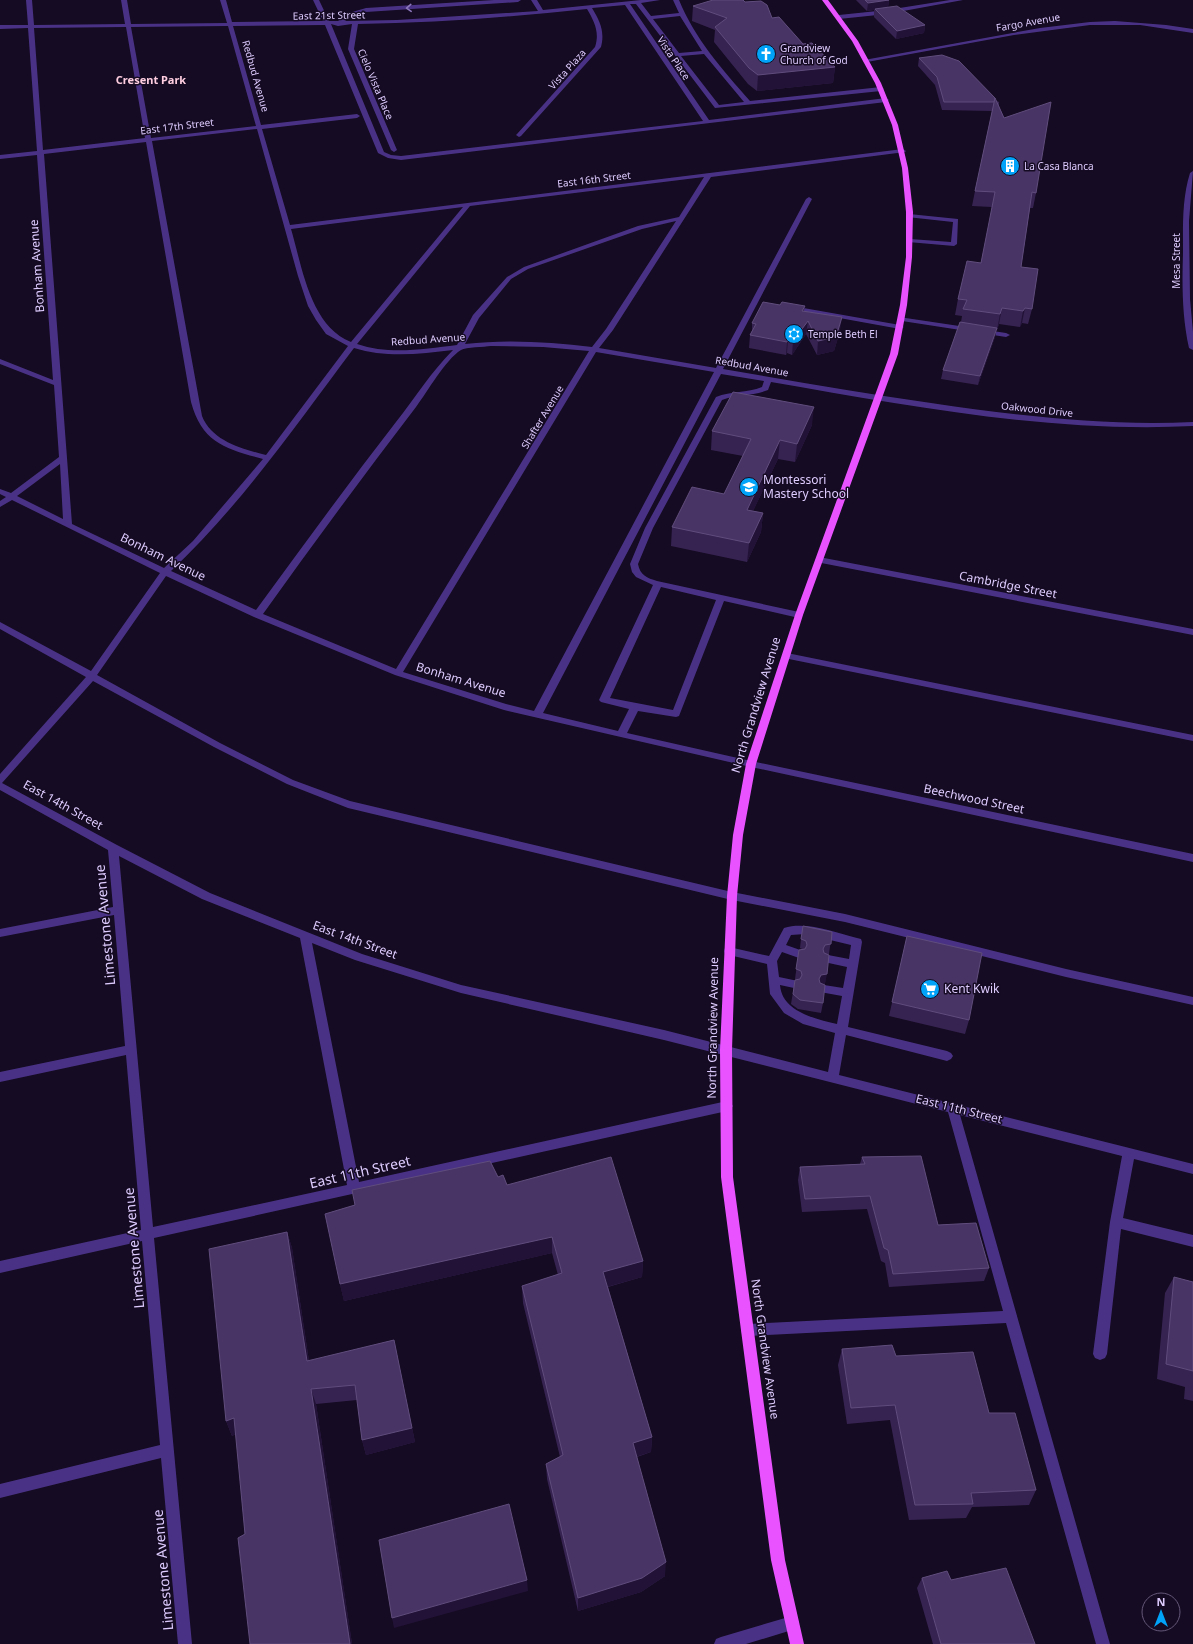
<svg xmlns="http://www.w3.org/2000/svg" width="1193" height="1644" viewBox="0 0 1193 1644" font-family="'Noto Sans',sans-serif">
<style>
.lines{fill:none;stroke-linecap:round;stroke-linejoin:round}
.minor{fill:#493285;fill-rule:evenodd}
.major{fill:#e853ff;fill-rule:evenodd}
.wall{fill:#372352}
.shaded-wall{fill:#221237}
.building{fill:#493565;stroke:#604d7d}
.oneway{stroke:#8c77bc}
.labels{text-anchor:middle;stroke-width:3;stroke-linejoin:round;paint-order:stroke}
.far-street-label{font-size:10px;fill:#deccff;stroke:#150b22}
.far-poi-label{font-size:10px;fill:#deccff;stroke:#150b22;text-anchor:start}
.far-neighbourhood-label{font-size:11px;font-weight:bold;fill:#ffcee1;stroke:#150b22}
.street-label{font-size:12px;fill:#deccff;stroke:#150b22}
.poi-label{font-size:12px;fill:#deccff;stroke:#150b22;text-anchor:start}
.near-street-label{font-size:14px;fill:#deccff;stroke:#150b22}
</style>
<rect width="100%" height="100%" fill="#150b22"/>
<g class="lines">
<g class="minor">
<path d="M26,0h6l2,25 91,-1 -4,-24h6l4,24 96,-1 -7,-23h6l6,22 91,-1 -10,-21h6l10,21h9l11,-8 17,-5 128,-8h27l-3,2 -152,10 -13,3 -8,6 52,-1 141,-9 -7,-11h6l6,10 98,-10h19l-19,3 10,13 28,-3 -6,-13h6c16,39 43,69 71,101l131,-14 3,2 -3,2 -166,17 -79,-104h-6l79,116 177,-22 3,2 -3,2 -485,58 -13,-2 -10,-5 -53,-128 -92,1 28,99 96,-11 3,2 -3,2 -95,11 28,96 613,-76 3,2 -1,1 -194,25 -98,153 -14,18 117,20 90,-169 3,-2 3,2 -89,170c69,12 139,24 208,34 88,13 174,23 262,19v4c-142,7 -283,-20 -422,-44l-3,8c-15,6 -31,4 -46,10l-69,128 -15,36c2,11 9,14 19,17l142,31 4,3 -4,3 -75,-17 -45,115 -3,1 -38,-6 -11,22 124,28 442,93v8l-442,-95 -247,-57 -109,-35 -141,-58 -88,-41 -69,99 123,68 73,37 57,21 382,91 113,22 221,55 127,28v8l-127,-28 -221,-55 -113,-22 -384,-92 -61,-24 -73,-37 -121,-66 -91,102 115,62 93,48 152,61 99,31 203,45 164,42 7,-39 -32,-9 -19,-11 -14,-19 -3,-30 -38,-9 -4,-1 -1,-3 1,-3 4,-1 40,9 15,-28c23,-7 51,5 73,10l4,1 1,3 -14,85 99,24 4,2 2,3 -2,3 -4,2 -101,-26 -7,40 354,89v10l-59,-15 -11,59 70,17v12l-72,-18 -14,125 -2,4 -5,2 -5,-2 -2,-4 17,-132 12,-66 -162,-41 150,529h-14l-90,-321 -259,13 -5,-2 -1,-4 1,-4 5,-2 256,-13 -55,-199 -284,-72 -203,-47 -106,-33 -43,-17 47,239 368,-81 4,2 2,3 -2,3 -4,2 -573,127 38,406h-14l-17,-186 -161,40v-14l160,-39 -18,-204 -142,32v-12l141,-31 -15,-175 -126,27v-10l125,-26 -11,-131 -114,22v-8l113,-22 -5,-57 -108,-60v-16l86,-97 -86,-48v-7l91,49 69,-98 -148,-73 -12,7v-6l6,-4 -6,-3v-5l11,4 48,-36 -5,-72 -54,-21v-5l53,21 -16,-225 -37,4v-4l37,-4 -9,-123 -28,1v-4h28zM625,5l78,116 -302,35 -10,-1 -7,-3 -53,-128 7,2 14,-2 -4,25 43,101 3,2 3,-2 -43,-101 4,-25c76,-1 152,-7 229,-15 7,12 13,23 8,38l-78,87 -1,1 3,2 2,-1 80,-89c4,-15 -1,-26 -9,-39zM680,16l22,35 -23,2 -26,-34zM228,26l28,100 -105,12 -20,-111zM126,27l19,111 -102,12 -9,-122zM704,54l40,48 -25,3 -38,-49zM257,129l41,147 10,30 8,14 10,14 22,12 -82,109c-24,-6 -54,-14 -64,-39l-50,-275zM146,142l45,260c11,41 35,47 72,57l-70,82 -29,27 -92,-44 -28,-370zM704,177l-25,40 -41,9 -114,41 -17,10 -34,38 -16,30c-33,4 -68,10 -100,-1l113,-138zM463,207l-112,135c-41,-16 -49,-76 -60,-113zM676,221l-70,108 -14,18c-42,-5 -85,-8 -127,-3l14,-26 32,-39 17,-10 114,-40zM491,346l52,1 46,4 -193,318 -133,-55c50,-70 101,-139 153,-207 12,-16 29,-47 45,-57 5,-3 23,-3 30,-4zM354,348c32,10 66,6 99,2 -22,22 -38,48 -57,72 -48,62 -94,125 -140,188l-85,-39c70,-66 125,-146 183,-223zM596,352l118,20 -180,339 -28,-7 -103,-32zM721,374l43,7 -2,6c-15,6 -31,4 -46,10l-71,131 -15,36 2,8 4,5 17,8 -54,115 2,2 28,7 -11,22 -75,-18zM60,464l3,55 -46,-23zM661,587l55,13 -43,110 -63,-12zM119,856l83,43 98,39 47,247 -194,42zM805,934l46,11 -2,14 -21,-4 -4,1 -1,3 1,3 23,5 -4,21 -19,-3 -4,1 -1,3 1,3 22,4 -5,28c-21,-5 -55,-12 -57,-39l14,3 4,-1 1,-3 -1,-3 -19,-4 -2,-16 5,-9 17,6 4,-1 1,-3 -1,-3 -17,-6 5,-10z"/>
<path d="M950,0h13l-76,14 -48,5 -3,-2 3,-2 48,-5z"/>
<path d="M1115,21l51,4 27,4v4l-53,-8h-50l-76,10 -147,27 -3,-2 176,-32 50,-6z"/>
<path d="M1193,171l-4,50 1,78 3,33v18l-4,-2c-7,-32 -7,-63 -6,-95 0,-28 -1,-54 7,-80z"/>
<path d="M909,214l49,5 -1,25 -3,2 -46,-4v-2l2,-1 41,3 2,-20 -46,-5v-2z"/>
<path d="M792,306l108,19 4,2 -4,2 -110,-20v-2z"/>
<path d="M899,317l107,16 4,2 -4,2 -104,-16h-3z"/>
<path d="M819,557l374,72v6l-377,-73 -1,-2z"/>
<path d="M787,653l406,82v6l-409,-83 -2,-2z"/>
<path d="M792,1616l5,2 2,5 -2,5 -5,2 -46,14h-32l2,-5 5,-2z"/>
</g>
<path class="major" d="M822,0h6l30,41 23,42 17,42 10,43 5,44 -1,45 -5,48 -9,49 -95,261 -47,149 -13,71 -6,61 -5,154 1,127 52,383 19,84h-14l-19,-84 -50,-383 -1,-127 7,-154 6,-61 13,-71 49,-149 95,-261 10,-49 6,-48v-45l-4,-44 -10,-43 -17,-42 -23,-42z"/>
</g>
<g class="wall">
<path d="M856,0h33l-1,7 37,18 -1,8 -28,6 -22,-22v-7l-7,1z"/>
<path d="M745,2l27,16 31,26 32,23 -2,16 -76,8 -9,-7 -34,-42 1,-12 -23,-9 1,-15z"/>
<path d="M919,58l80,44v4l37,87 -3,15h-3l-9,59 11,42 -4,15 -6,-1 -2,4 -21,-3 -2,6h-1l-1,7 -17,48 -37,-6 2,-9 18,-48 1,-6 -7,-1 3,-16 23,-36 11,-56 -20,-1 3,-15 17,-80 -50,-1 -7,-25 -17,-19z"/>
<path d="M780,305l25,1 -1,5 36,20 -6,20 -17,4 -11,-21 -14,21 -5,-2 -1,2 -37,-7 1,-13 2,-4v-8z"/>
<path d="M812,425l-17,37 -17,-3 -25,52 10,2 -2,19 -14,30 -76,-16 1,-19 52,-33 19,-38 -32,-6 1,-19z"/>
<path d="M832,932l-3,22h-2l-2,30h-2v19l-2,10 -23,-4 -7,-5 4,-24h2l-2,-1 4,-29 3,-1 -2,-1 1,-9z"/>
<path d="M907,936l62,84 -4,14 -76,-18z"/>
<path d="M862,1157l76,68 51,43 -5,13 -95,6 -4,-24 -4,-2 -14,-52 -65,3 -4,-32 2,-13 60,-3z"/>
<path d="M498,1177l9,8 136,76 -1,16 -34,10 44,150 -1,15 -14,5 28,119 -24,16 -63,19 -31,-132 -1,-15 14,-7 -37,-154 -1,-17 36,-11 -6,-22 -208,48 -4,-17z"/>
<path d="M287,1232l5,16 17,113 85,-21 21,102 -49,13 -4,-15 -5,-40 -41,4 36,240h-102l-5,-110 -9,-100 -4,2 -6,-15z"/>
<path d="M1174,1277l19,5v119l-9,-2 1,-12 -28,-8 8,-86z"/>
<path d="M842,1349l54,7 93,57 47,77 -7,15 -57,2 -6,11 -57,2 -19,-100 -43,4 -9,-59z"/>
<path d="M922,1578l29,2 84,64h-102l-16,-56z"/>
</g>
<g class="shaded-wall">
<path d="M889,0l-1,8 -13,1 -1,1 -7,1 1,-8z"/>
<path d="M925,25l-1,8 -28,6 1,-8z"/>
<path d="M835,67l-2,16 -76,8 1,-16z"/>
<path d="M1002,308l-3,16 -2,6 3,-16z"/>
<path d="M1025,308l-3,15 -2,4 3,-16z"/>
<path d="M842,317l-2,14 -6,20 -17,4 1,-14z"/>
<path d="M808,321l-2,13 -14,21 1,-14z"/>
<path d="M997,328l-2,9 -17,48 2,-9z"/>
<path d="M788,340l-1,13 -1,2 1,-13z"/>
<path d="M814,407l-2,18 -17,37 2,-18z"/>
<path d="M780,440l-2,19 -33,69 2,-18z"/>
<path d="M763,513l-2,19 -14,30 2,-19z"/>
<path d="M827,974l-2,10 -5,1 -1,-6 2,-4z"/>
<path d="M287,1232l5,16 19,128 -4,-15z"/>
<path d="M552,1237v16l-208,48 -4,-17z"/>
<path d="M643,1261l-1,16 -39,11v-16z"/>
<path d="M394,1340l21,102 -49,13 -4,-15z"/>
<path d="M311,1389l5,15 36,240h-2z"/>
<path d="M234,1418l6,14 -8,4 -6,-15z"/>
<path d="M652,1437l-1,15 -19,6 1,-15z"/>
<path d="M666,1562l-1,14 -24,16 -63,19v-13z"/>
<path d="M527,1580l1,11 -134,37 -2,-10z"/>
</g>
<g class="building">
<path d="M713,0h30l2,2 16,-1 6,4 5,13 7,-1 24,27 9,-1 23,24 -77,8 -9,-7 -34,-41 12,-9 -34,-12z"/>
<path d="M865,0h24l-21,3z"/>
<path d="M897,6l28,19 -28,6 -22,-22z"/>
<path d="M942,55l17,6 36,37 -1,4h-50l-7,-25 -18,-19z"/>
<path d="M995,98l9,20 47,-16 -15,91 -4,-1 -11,75 17,2 -6,40 -7,-1 -2,3 -21,-3 -2,6 -37,-5 4,-9 -9,-1 9,-38 14,2 14,-71 -20,-1z"/>
<path d="M763,302l17,3 2,-3 23,4 -3,5 40,6 -6,20 -18,4 -10,-20 -15,20 -5,-1 -1,2 -37,-7 6,-11 -4,-1z"/>
<path d="M960,322l37,6 -17,48 -37,-6z"/>
<path d="M733,392l81,15 -17,37 -17,-4 -33,70 16,3 -14,30 -77,-16 20,-40 32,7 27,-55 -39,-8z"/>
<path d="M803,926l29,6 -1,12 -6,1 -2,4 1,4 5,2 -2,19 -6,1 -2,4 1,4 5,2 -2,18 -23,-3 -7,-6 2,-14 5,-1 2,-4 -1,-4 -5,-2 3,-19 6,-1 2,-4 -1,-4 -5,-2z"/>
<path d="M907,936l75,17 -13,67 -77,-18z"/>
<path d="M921,1156l17,69 38,-2 13,45 -96,6 -5,-24 -4,-2 -14,-52 -65,3 -5,-32 65,-3 -3,-7z"/>
<path d="M611,1157l32,104 -40,11 49,165 -19,6 33,119 -24,16 -64,20 -32,-134 17,-9 -41,-169 40,-13 -10,-36 -212,47 -15,-70 30,-9 -3,-15 138,-29 8,16 5,-2 4,10z"/>
<path d="M287,1232l20,129 87,-21 18,88 -50,12 -7,-55 -44,4 39,255h-100l-12,-106 7,-4 -11,-116 -8,3 -17,-172z"/>
<path d="M1174,1277l19,5v89l-27,-7z"/>
<path d="M892,1345l4,11 77,-4 16,61h26l21,77 -65,3 2,11 -58,1 -20,-100 -44,3 -9,-59z"/>
<path d="M509,1504l18,76 -135,38 -13,-78z"/>
<path d="M1006,1568l29,76h-94l-19,-66 25,-7 4,9z"/>
</g>
<defs><path id="oneway-chevron" d="M-2-3.5L2.5 0L-2 3.5" fill="none" stroke-width="1.6" stroke-linecap="round" stroke-linejoin="round"/></defs>
<use class="oneway" href="#oneway-chevron" transform="translate(409 8) rotate(177)"/>
<defs>
<symbol id="church-disc" viewBox="-11 -11 22 22"><circle r="9.5" fill="#00a3f7" stroke="#150b22"/><path d="M-1.2-6h2.4v3.5h3.3v2.4h-3.3V6h-2.4V-.1h-3.3v-2.4h3.3Z" fill="#fff"/></symbol>
<symbol id="building-disc" viewBox="-11 -11 22 22"><circle r="9.5" fill="#00a3f7" stroke="#150b22"/><path d="M-4-6H4V6H1V3H-1V6H-4ZM-2.5-4.3h1.7v1.8h-1.7ZM.8-4.3h1.7v1.8H.8ZM-2.5-1h1.7V.8h-1.7ZM.8-1h1.7V.8H.8Z" fill="#fff"/></symbol>
<symbol id="synagogue-disc" viewBox="-11 -11 22 22"><circle r="9.5" fill="#00a3f7" stroke="#150b22"/><path d="M0-6.5L5.6 3.2H-5.6ZM0 6.5L5.6-3.2H-5.6Z" fill="#fff"/></symbol>
<symbol id="school-disc" viewBox="-11 -11 22 22"><circle r="9.5" fill="#00a3f7" stroke="#150b22"/><path d="M0-5L7-2L0 1L-7-2ZM-4 1L0 2.5L4 1V4Q0 6-4 4Z" fill="#fff"/></symbol>
<symbol id="supermarket-disc" viewBox="-11 -11 22 22"><circle r="9.5" fill="#00a3f7" stroke="#150b22"/><path d="M-6-5.5h2.5l.6 2H6L4.5 2H-2.5L-4.4-4H-6ZM-1.5 3.2a1.3 1.3 0 1 0 .1 0ZM3 3.2a1.3 1.3 0 1 0 .1 0Z" fill="#fff"/></symbol>
</defs>
<g fill-rule="evenodd">
<use href="#church-disc" x="755" y="43" width="22" height="22"/>
<use href="#building-disc" x="999" y="155" width="22" height="22"/>
<use href="#synagogue-disc" x="783" y="323" width="22" height="22"/>
<use href="#school-disc" x="738" y="476" width="22" height="22"/>
<use href="#supermarket-disc" x="919" y="978" width="22" height="22"/>
</g>
<g class="labels">
<g class="far-street-label">
<text transform="translate(329 15) rotate(-1)" y="4">East 21st Street</text>
<text transform="translate(1028 22) rotate(-10)" y="4">Fargo Avenue</text>
<text transform="translate(674 58) rotate(56)" y="4">Vista Place</text>
<text transform="translate(567 69) rotate(-48)" y="4">Vista Plaza</text>
<text transform="translate(256 76) rotate(74)" y="4">Redbud Avenue</text>
<text transform="translate(376 84) rotate(67)" y="4">Cielo Vista Place</text>
<text transform="translate(177 126) rotate(-7)" y="4">East 17th Street</text>
<text transform="translate(594 179) rotate(-7)" y="4">East 16th Street</text>
<text transform="translate(1176 261) rotate(-90)" y="4">Mesa Street</text>
<text transform="translate(428 339) rotate(-4)" y="4">Redbud Avenue</text>
<text transform="translate(752 366) rotate(10)" y="4">Redbud Avenue</text>
<text transform="translate(1037 409) rotate(6)" y="4">Oakwood Drive</text>
<text transform="translate(542 417) rotate(-59)" y="4">Shafter Avenue</text>
</g>
<g class="far-poi-label">
<text x="780" y="52">Grandview<tspan x="780" dy="12">Church of God</tspan></text>
<text x="1024" y="170">La Casa Blanca</text>
<text x="808" y="338">Temple Beth El</text>
</g>
<g class="far-neighbourhood-label">
<text x="151" y="84">Cresent Park</text>
</g>
<g class="street-label">
<text transform="translate(37 266) rotate(-94)" y="4">Bonham Avenue</text>
<text transform="translate(163 557) rotate(26)" y="4">Bonham Avenue</text>
<text transform="translate(1008 585) rotate(11)" y="4">Cambridge Street</text>
<text transform="translate(461 680) rotate(17)" y="4">Bonham Avenue</text>
<text transform="translate(756 705) rotate(-73)" y="4">North Grandview Avenue</text>
<text transform="translate(974 799) rotate(12)" y="4">Beechwood Street</text>
<text transform="translate(63 805) rotate(29)" y="4">East 14th Street</text>
<text transform="translate(355 940) rotate(20)" y="4">East 14th Street</text>
<text transform="translate(713 1028) rotate(-89)" y="4">North Grandview Avenue</text>
<text transform="translate(959 1109) rotate(14)" y="4">East 11th Street</text>
<text transform="translate(765 1349) rotate(82)" y="4">North Grandview Avenue</text>
</g>
<g class="poi-label">
<text x="763" y="484">Montessori<tspan x="763" dy="14">Mastery School</tspan></text>
<text x="944" y="993">Kent Kwik</text>
</g>
<g class="near-street-label">
<text transform="translate(105 925) rotate(-95)" y="5">Limestone Avenue</text>
<text transform="translate(360 1172) rotate(-13)" y="5">East 11th Street</text>
<text transform="translate(134 1248) rotate(-95)" y="5">Limestone Avenue</text>
<text transform="translate(163 1570) rotate(-95)" y="5">Limestone Avenue</text>
</g>
</g>
<g transform="translate(1161 1612)"><circle r="19" fill="#150b22" stroke="#65587a"/>
<path d="M0-3L7 15L0 10L-7 15Z" fill="#00a3f7"/>
<text y="-6" font-size="11" font-weight="bold" text-anchor="middle" fill="#deccff">N</text>
</g>
</svg>
